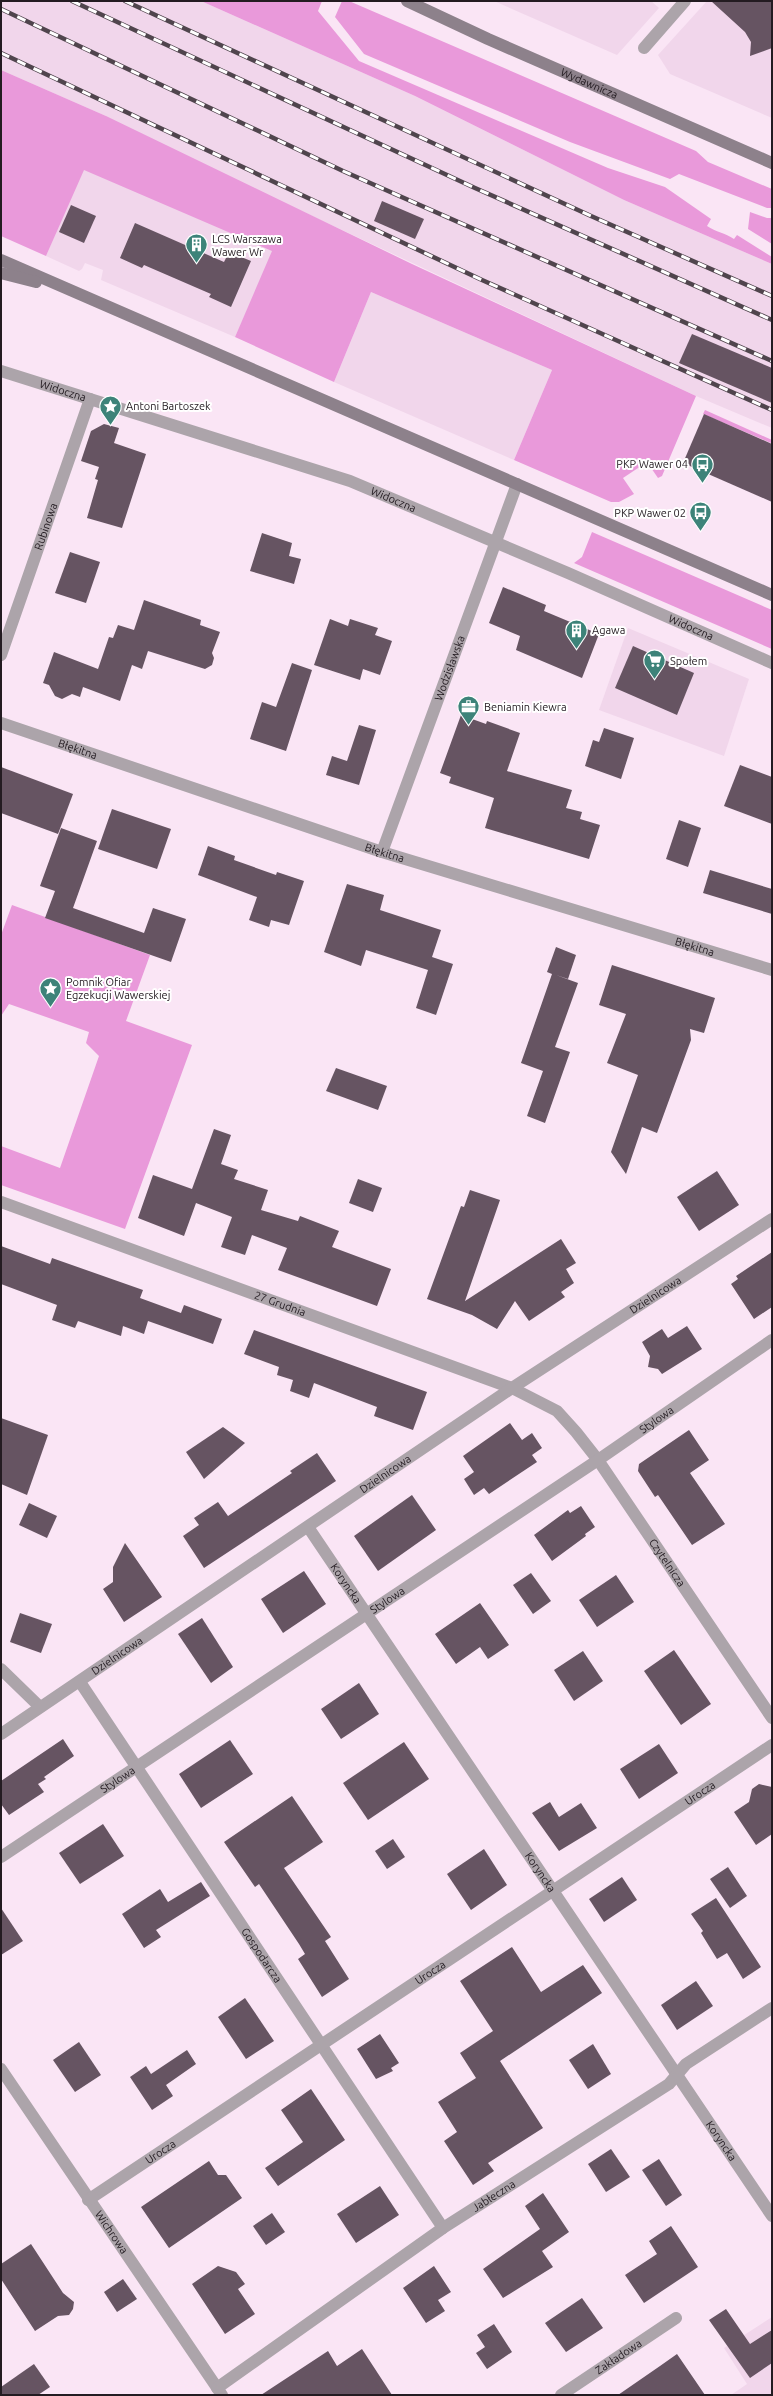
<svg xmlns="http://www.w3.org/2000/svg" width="773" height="2396" viewBox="0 0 773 2396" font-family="Ubuntu,sans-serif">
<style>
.built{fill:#f1d6eb}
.green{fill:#e999da}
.building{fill:#665462}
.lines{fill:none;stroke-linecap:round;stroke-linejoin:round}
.minor{stroke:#aca4aa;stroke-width:12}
.secondary{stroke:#8d818b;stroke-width:12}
.rail-casing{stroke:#50454d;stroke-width:4.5}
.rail{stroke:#fff;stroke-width:3;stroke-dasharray:9;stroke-linecap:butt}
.labels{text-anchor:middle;stroke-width:4;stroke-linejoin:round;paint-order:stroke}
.street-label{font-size:11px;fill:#231b21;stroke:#fff}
.poi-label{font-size:11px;fill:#231b21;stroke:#fff;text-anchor:start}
</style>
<rect width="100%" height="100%" fill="#fae5f5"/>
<g class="built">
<path d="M1,1h200l214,95 209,104 148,64v164l-76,-32 -403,-189 -58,130 -134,-57 2,-10 -18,-7 -3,6 -3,2 -33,-15 60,-140 -105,-46z"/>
<path d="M494,1h157l8,7 -42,47z"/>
<path d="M707,1h65v117l-102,-44 -12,-19z"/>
<path d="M371,292l181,78 -38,90 -180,-78z"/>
<path d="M628,628l121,51 -25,77 -125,-46z"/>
<path d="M772,2317v78h-41l16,-11 -23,-36z"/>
</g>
<g class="green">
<path d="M201,1h121l-4,10 41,50 249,107 57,19 46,32 -4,7c9,6 18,7 27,13l3,-4 35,22v7l-148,-64 -209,-104z"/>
<path d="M342,1h7l347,150 12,11 64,27v19h-5l-88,-34 -9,5 -100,-37 -206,-88 -29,-37z"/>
<path d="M1,70l105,46 306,148 284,132 -34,80 -4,2 -11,-16 -24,16 11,16 -15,8h-8l-97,-42 38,-90 -181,-78 -37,90 -99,-45 37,-86 -188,-81 -38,86 -45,-20z"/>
<path d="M750,212l17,6h5v26l-24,-15z"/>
<path d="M705,410l67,30 -1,3 -68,-29z"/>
<path d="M592,532l180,78v39l-198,-86 8,-6z"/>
<path d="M12,905l138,50 -24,66 66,24 -67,184 -124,-44v-39l59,22 39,-112 -13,-13 3,-11 -80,-28 -8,12v-81z"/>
</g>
<g class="building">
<path d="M711,1h61v47l-22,8 1,-14 -6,-10z"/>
<path d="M382,201l42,18 -9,20 -41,-18z"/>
<path d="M71,205l25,11 -12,27 -25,-11z"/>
<path d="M135,223l89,39 5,-10 22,9 -20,46 -22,-10 2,-3 -67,-29 -2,3 -22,-10z"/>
<path d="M692,334l80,34v35l-93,-40z"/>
<path d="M704,414l68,30v58l-89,-39z"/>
<path d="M104,424l15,4 -5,15 32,11 -24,74 -35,-10 11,-38 -3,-1 4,-12 -18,-6 10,-30z"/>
<path d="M262,533l30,10 -3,13 12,3 -7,25 -44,-13z"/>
<path d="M70,552l30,10 -14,41 -31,-10z"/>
<path d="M503,587l43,18 -2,6 55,23 -17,44 -66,-28 4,-14 -31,-13z"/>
<path d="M144,600l57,20 -1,5 20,7 -8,21 2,5 -2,7 -7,4 -57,-18 -6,18 -10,-4 -12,36 -37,-14 -3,10 -8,-3 -10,5 -7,-3 -6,-11 -6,-2 11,-31 44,17 11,-32 4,1 5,-13 16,5z"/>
<path d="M330,619l18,7 2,-7 28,9 -3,7 17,6 -12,34 -17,-6 -3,11 -46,-15z"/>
<path d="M633,646l61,27 -17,42 -62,-27z"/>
<path d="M292,663l20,7 -26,81 -36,-12 12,-37 14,5z"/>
<path d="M461,715l25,9 1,-3 33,12 -13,38 65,19 -6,18 16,4 -2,7 20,6 -11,34 -104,-31 9,-30 -45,-15 2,-6 -11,-4z"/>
<path d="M359,725l17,5 -17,55 -33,-10 6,-19 15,5z"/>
<path d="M604,728l30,10 -13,41 -36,-13 8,-26 6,2z"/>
<path d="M740,765l32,12v47l-48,-18z"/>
<path d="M1,767l72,27 -15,40 -57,-21z"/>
<path d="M112,809l59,20 -14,40 -59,-20z"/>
<path d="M679,820l22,8 -13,39 -22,-8z"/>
<path d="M61,828l36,13 -24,67 71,25 9,-25 33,11 -15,43 -126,-44 10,-27 -15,-5z"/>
<path d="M208,846l27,10 -1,4 42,15 1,-3 27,9 -15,44 -18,-5 -2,7 -20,-7 8,-23 -59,-22z"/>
<path d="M710,870l62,19v25l-69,-21z"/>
<path d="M347,884l37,11 -4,15 61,20 -9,27 21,7 -17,51 -20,-7 12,-38 -62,-20 -5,16 -37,-14z"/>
<path d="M556,947l20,8 -8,24 -12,-4 22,8 -23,64 15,5 -25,71 -18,-7 16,-45 -22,-8 31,-89 -5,-2z"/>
<path d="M612,965l103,33 -11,35 -14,-4 1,11 -34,93 -15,-6 -16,47 -15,-22 27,-77 -31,-12 19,-49 -27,-9z"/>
<path d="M336,1068l51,18 -9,24 -52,-19z"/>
<path d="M214,1129l17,6 -10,29 17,6 -4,9 34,11 -7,20 37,11 2,-5 39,15 -7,16 59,22 -14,37 -99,-36 9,-22 -35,-13 -7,20 -24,-8 11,-30 -36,-14 -12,33 -46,-18 15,-43 39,14z"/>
<path d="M717,1171l22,34 -40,26 -22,-34z"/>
<path d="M358,1179l24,9 -9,24 -24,-9z"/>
<path d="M470,1190l30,10 -35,101 96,-62 15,24 -10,6 8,14 -13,9 4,5 -36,24 -14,-20 -18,28 -25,-14 -45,-16 34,-93 3,1z"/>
<path d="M1,1246l49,18 2,-6 91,32 -3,8 41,15 3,-8 38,14 -9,25 -65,-23 -4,13 -21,-8 -2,10 -43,-15 -3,7 -23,-8 5,-15 -56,-21z"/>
<path d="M772,1252v55l-18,12 -23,-35 7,-5 -2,-3z"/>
<path d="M687,1326l15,23 -40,25 -4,-5 -10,-2 2,-11 -8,-14 20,-13 6,9z"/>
<path d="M254,1330l173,62 -14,38 -39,-14 3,-9 -63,-24 -5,15 -19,-7 3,-11 -16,-5 2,-8 -35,-13z"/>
<path d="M1,1418l47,17 -21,60 -26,-11z"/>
<path d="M510,1423l12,17 10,-7 10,15 -10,7 5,7 -48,32 -5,-6 -10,7 -10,-16 10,-7 -11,-16z"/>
<path d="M223,1427l22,16 -41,36 -18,-27z"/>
<path d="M689,1430l20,30 -19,13 35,51 -33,21 -34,-50 -3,2 -17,-26 1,-7z"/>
<path d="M317,1453l19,28 -132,87 -21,-32 16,-11 -5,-7 24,-16 10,14 64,-43 -2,-2z"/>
<path d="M412,1495l24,35 -58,41 -24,-35z"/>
<path d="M29,1503l28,13 -10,22 -28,-13z"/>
<path d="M581,1506l14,21 -10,7 1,2 -34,25 -18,-26 34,-25 2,3z"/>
<path d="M125,1543l37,54 -38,25 -21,-33 10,-7v-15z"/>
<path d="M304,1571l22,33 -43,29 -22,-34z"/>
<path d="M531,1573l20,28 -18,13 -20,-29z"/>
<path d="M616,1575l18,27 -37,25 -18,-27z"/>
<path d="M480,1603l29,42 -21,14 -8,-12 -24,17 -21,-30z"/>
<path d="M20,1613l32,11 -11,29 -31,-11z"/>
<path d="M202,1618l31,49 -22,16 -33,-49z"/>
<path d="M674,1650l37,54 -30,21 -37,-54z"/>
<path d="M583,1651l20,30 -29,20 -20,-31z"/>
<path d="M359,1683l20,31 -38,25 -20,-30z"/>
<path d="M63,1739l11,17 -30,21 2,2 -8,5 6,8 -35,23 -8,-11v-23z"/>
<path d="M230,1740l23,34 -52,34 -22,-34z"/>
<path d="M404,1742l25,37 -61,41 -25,-37z"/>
<path d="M659,1744l19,29 -39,26 -19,-30z"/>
<path d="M759,1784l13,3v47l-16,11 -22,-33 15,-10 3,-13z"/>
<path d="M292,1796l31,46 -39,26 47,69 -6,4 24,38 -27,18 -24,-38 7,-5 -6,-10 -40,-60 -4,3 -31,-45z"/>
<path d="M550,1802l9,15 22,-14 16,25 -38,23 -27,-38z"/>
<path d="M103,1824l21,32 -44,28 -21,-31z"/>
<path d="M393,1839l12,18 -18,12 -12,-18z"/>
<path d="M484,1849l23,36 -36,25 -24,-36z"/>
<path d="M728,1867l19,29 -17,12 -20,-29z"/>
<path d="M622,1877l15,23 -33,22 -15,-23z"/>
<path d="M201,1882l9,14 -54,34 5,7 -17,11 -22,-34 38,-25 8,13z"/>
<path d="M716,1898l45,69 -18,12 -16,-26 -10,6 -16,-26 2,-2 -12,-17z"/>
<path d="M1,1908l22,33 -22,14z"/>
<path d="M512,1947l29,45 42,-27 19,28 -102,68 43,67 -55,35 6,8 -21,14 -29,-44 13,-9 -19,-30 38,-24 -16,-25 33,-22 -33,-50z"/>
<path d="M696,1981l17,25 -36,24 -16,-25z"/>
<path d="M245,1998l29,43 -28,18 -28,-42z"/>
<path d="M380,2034l19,29 -8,5 2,3 -17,8 -19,-30z"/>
<path d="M79,2042l22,33 -26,17 -22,-32z"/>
<path d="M593,2044l18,30 -23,15 -19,-29z"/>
<path d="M187,2050l9,14 -30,21 7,11 -21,14 -22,-33 16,-11 5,8z"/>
<path d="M311,2089l34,51 -67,46 -13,-18 38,-26 -22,-32z"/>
<path d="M611,2149l19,28 -24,15 -18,-28z"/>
<path d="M659,2159l23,36 -16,11 -24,-36z"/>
<path d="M209,2161l9,14h8l16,23 -73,50 -28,-41z"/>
<path d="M380,2186l19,29 -43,28 -19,-29z"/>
<path d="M543,2193l26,39 -27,19 11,16 -50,31 -20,-29 57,-40 -15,-23z"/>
<path d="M272,2213l13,19 -19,13 -13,-19z"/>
<path d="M671,2226l27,41 -54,36 -19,-28 32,-21 -8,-13z"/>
<path d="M31,2244l32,49 11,9 -1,7 -4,6 -11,1 -23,15 -34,-52v-15z"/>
<path d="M218,2266l18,6 9,12 -7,5 17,25 -30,20 -33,-50z"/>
<path d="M434,2266l17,26 -13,8 7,11 -19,12 -23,-35z"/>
<path d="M123,2279l14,20 -20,13 -13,-20z"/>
<path d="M582,2298l21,30 -37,24 -21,-29z"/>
<path d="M726,2309l24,35 22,-14v33l-22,15 -41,-58z"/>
<path d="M494,2324l18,28 -25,17 -11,-16 9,-6 -8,-12z"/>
<path d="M362,2349l30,46h-131l67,-44 9,15z"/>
<path d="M677,2354l28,41h-87l42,-29z"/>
<path d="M34,2364l16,23 -12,8h-37v-8z"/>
</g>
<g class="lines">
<g class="minor">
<path d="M644,48l41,-47"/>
<path id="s1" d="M1,371l349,110 218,92 204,90"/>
<path id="s2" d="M1,655l89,-256"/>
<path id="s3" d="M1,723l381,129 390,118"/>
<path id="s4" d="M382,852l135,-368"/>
<path id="s5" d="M1,1202l511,186 45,23 19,21 22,28 174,258"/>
<path id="s6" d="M308,1527l464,689"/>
<path d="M1,1669l39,38"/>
<path id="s7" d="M80,1682l363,546"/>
<path id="s8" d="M1,1734l511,-346 260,-169"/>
<path id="s9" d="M1,1857l597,-397 174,-120"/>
<path id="s10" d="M1,2069l221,326"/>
<path id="s11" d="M88,2200l684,-455"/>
<path id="s12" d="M217,2388l226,-160 226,-144 17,-20 86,-56"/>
<path id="s13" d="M561,2395l115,-77"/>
</g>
<g class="secondary">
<path id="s14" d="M407,1l81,38 284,124"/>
<path d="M1,260l771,335"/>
<path d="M1,273l35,9"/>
</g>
<defs>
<g id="rail">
<path d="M72,1l403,187 297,132"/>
<path d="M125,1l466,215 181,80"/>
<path d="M1,9l342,162 429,190"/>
<path d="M1,53l481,227 290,130"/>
</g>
</defs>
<use href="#rail" class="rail-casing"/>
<use href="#rail" class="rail"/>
</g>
<defs>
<symbol id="building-pin" viewBox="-11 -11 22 30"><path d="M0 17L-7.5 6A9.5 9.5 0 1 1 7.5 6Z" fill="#3d8379" stroke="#fff"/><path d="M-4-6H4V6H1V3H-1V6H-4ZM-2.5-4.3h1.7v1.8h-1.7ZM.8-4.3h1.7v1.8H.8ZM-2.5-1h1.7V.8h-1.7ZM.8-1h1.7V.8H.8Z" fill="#fff"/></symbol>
<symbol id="sight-pin" viewBox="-11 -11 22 30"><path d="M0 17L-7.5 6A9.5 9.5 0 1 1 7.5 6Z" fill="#3d8379" stroke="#fff"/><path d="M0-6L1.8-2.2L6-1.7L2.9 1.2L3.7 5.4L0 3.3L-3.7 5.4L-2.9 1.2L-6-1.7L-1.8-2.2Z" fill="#fff"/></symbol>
<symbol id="bus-pin" viewBox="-11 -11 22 30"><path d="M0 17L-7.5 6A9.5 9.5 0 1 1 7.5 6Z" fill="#3d8379" stroke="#fff"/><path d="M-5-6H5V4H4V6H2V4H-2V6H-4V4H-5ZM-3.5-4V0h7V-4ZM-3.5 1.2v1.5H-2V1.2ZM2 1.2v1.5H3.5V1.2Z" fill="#fff"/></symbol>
<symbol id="supermarket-pin" viewBox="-11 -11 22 30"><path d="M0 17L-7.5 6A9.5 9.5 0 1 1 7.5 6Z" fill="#3d8379" stroke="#fff"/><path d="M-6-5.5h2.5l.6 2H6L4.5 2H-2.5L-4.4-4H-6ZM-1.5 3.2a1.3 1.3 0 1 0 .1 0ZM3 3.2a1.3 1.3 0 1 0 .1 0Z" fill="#fff"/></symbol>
<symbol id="office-pin" viewBox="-11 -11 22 30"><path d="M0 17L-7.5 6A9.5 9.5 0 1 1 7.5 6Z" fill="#3d8379" stroke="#fff"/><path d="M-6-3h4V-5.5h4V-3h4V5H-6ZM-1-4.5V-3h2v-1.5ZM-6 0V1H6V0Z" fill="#fff"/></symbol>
</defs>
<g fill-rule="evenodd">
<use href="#building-pin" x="184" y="232" width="25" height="34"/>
<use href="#sight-pin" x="98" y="394" width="25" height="34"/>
<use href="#bus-pin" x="690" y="452" width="25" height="34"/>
<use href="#bus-pin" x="688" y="500" width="25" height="34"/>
<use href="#building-pin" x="564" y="618" width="25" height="34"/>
<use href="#supermarket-pin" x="642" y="648" width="25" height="34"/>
<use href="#office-pin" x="456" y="694" width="25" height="34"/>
<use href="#sight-pin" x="38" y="976" width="25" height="34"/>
</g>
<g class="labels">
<g class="street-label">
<text dy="4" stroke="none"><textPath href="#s14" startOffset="200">Wydawnicza</textPath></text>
<text dy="4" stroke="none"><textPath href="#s1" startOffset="65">Widoczna</textPath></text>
<text dy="4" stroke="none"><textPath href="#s1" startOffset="413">Widoczna</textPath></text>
<text dy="4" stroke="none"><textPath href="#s2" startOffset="136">Rubinowa</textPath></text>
<text dy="4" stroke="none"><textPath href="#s1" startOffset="737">Widoczna</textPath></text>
<text dy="4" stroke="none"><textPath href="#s4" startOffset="196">Wodzisławska</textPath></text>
<text dy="4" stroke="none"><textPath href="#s3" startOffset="81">Błękitna</textPath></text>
<text dy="4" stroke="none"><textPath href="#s3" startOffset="405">Błękitna</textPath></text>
<text dy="4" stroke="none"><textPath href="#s3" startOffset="729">Błękitna</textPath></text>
<text dy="4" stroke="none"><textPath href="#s8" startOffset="788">Dzielnicowa</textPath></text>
<text dy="4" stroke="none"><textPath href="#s5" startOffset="297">27 Grudnia</textPath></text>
<text dy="4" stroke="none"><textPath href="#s9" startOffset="788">Stylowa</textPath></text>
<text dy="4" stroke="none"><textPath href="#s8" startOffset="464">Dzielnicowa</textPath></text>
<text dy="4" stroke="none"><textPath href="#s5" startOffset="782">Czytelnicza</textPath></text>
<text dy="4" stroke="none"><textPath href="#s6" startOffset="68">Koryncka</textPath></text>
<text dy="4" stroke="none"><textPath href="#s9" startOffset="464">Stylowa</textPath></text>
<text dy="4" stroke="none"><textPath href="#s8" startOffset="140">Dzielnicowa</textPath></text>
<text dy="4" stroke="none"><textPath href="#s9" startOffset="140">Stylowa</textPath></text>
<text dy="4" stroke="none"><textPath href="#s11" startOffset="735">Urocza</textPath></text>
<text dy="4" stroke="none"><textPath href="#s6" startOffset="416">Koryncka</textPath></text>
<text dy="4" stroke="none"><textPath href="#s7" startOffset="328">Gospodarcza</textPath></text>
<text dy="4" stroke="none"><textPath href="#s11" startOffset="411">Urocza</textPath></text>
<text dy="4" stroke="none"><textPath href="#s6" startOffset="740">Koryncka</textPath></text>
<text dy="4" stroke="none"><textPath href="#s11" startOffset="87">Urocza</textPath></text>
<text dy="4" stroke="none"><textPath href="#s12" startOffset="337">Jabłeczna</textPath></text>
<text dy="4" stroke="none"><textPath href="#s10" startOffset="197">Wichrowa</textPath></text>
<text dy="4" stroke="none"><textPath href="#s13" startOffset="69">Zakładowa</textPath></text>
</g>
<g class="poi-label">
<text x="212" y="243">LCS Warszawa<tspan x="212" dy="13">Wawer Wr</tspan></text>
<text x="126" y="410">Antoni Bartoszek</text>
<text x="688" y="468" text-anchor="end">PKP Wawer 04</text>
<text x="686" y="517" text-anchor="end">PKP Wawer 02</text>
<text x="592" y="634">Agawa</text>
<text x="670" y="665">Społem</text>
<text x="484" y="711">Beniamin Kiewra</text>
<text x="66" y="986">Pomnik Ofiar<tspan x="66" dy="13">Egzekucji Wawerskiej</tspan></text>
</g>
</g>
<rect width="773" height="2396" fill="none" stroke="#231b21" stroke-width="4"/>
</svg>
